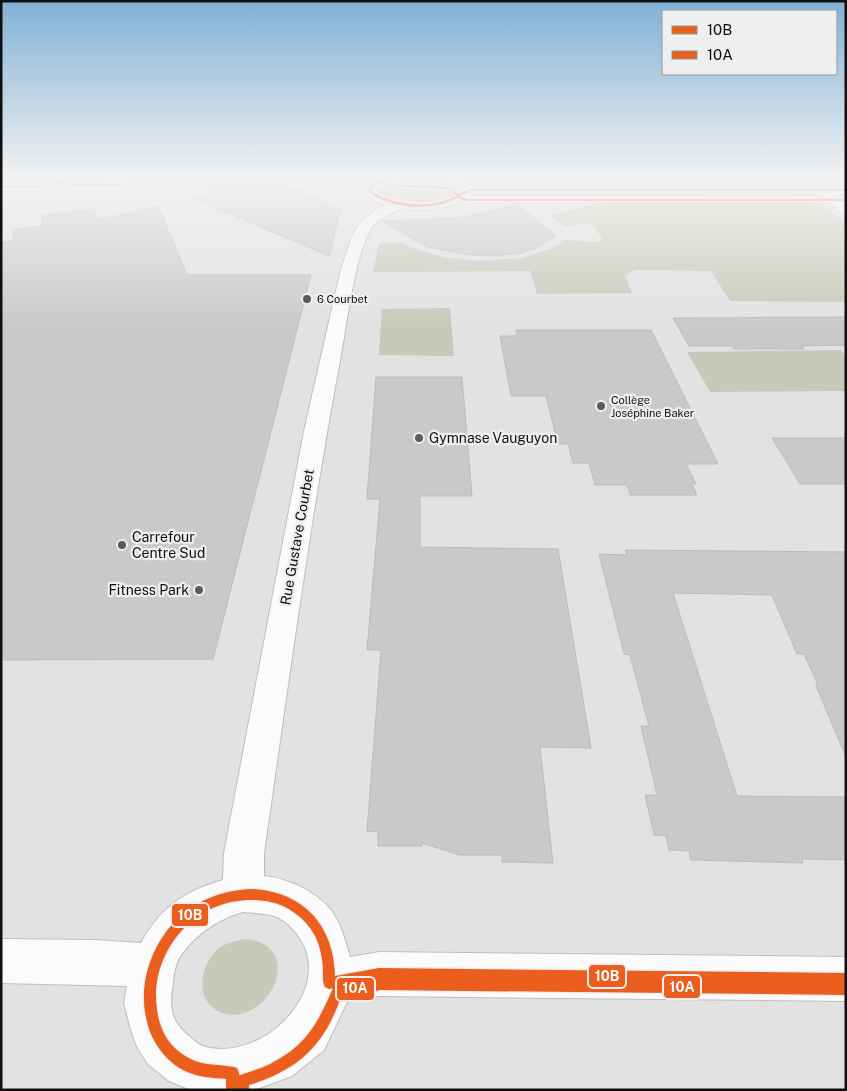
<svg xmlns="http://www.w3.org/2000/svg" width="847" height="1091" viewBox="0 0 847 1091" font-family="'Public Sans',sans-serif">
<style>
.green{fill:#c8c9b9}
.building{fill:#c9c9c9;stroke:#bcbcbc}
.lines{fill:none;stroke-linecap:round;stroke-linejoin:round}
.street-casing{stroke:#bebebe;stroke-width:2}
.secondary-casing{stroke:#bebebe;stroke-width:2}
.street{fill:#fbfbfb;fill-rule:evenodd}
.secondary{fill:#f6f1f4;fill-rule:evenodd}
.bus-1-casing{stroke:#eeeff0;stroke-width:3}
.bus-2-casing{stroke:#eeeff0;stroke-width:3}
.bus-1{fill:#eb5e1d;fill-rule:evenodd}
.bus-2{fill:#eb5e1d;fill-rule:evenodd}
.poi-dot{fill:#5a5a5a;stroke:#eeeff0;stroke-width:2}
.labels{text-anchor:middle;stroke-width:4.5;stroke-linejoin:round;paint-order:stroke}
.far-poi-label{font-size:11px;fill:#101011;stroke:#eeeff0;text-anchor:start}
.poi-label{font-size:14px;fill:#101011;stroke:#eeeff0;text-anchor:start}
.street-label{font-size:14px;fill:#101011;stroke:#eeeff0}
.line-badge{stroke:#eeeff0;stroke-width:2}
.badge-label{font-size:14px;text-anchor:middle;font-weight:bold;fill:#fff}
</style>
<rect width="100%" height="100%" fill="#e2e2e2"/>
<g class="green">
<path d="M1,175h51c-12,12 -36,10 -51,8z"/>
<path d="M409,179l37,3 14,7 -1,4c-27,14 -47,9 -76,3l-4,-4c4,-11 20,-11 30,-13z"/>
<path d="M782,197l41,7 23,20v78l-116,-1 -19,-30 -76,-1 -10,6 7,17 -95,1 -7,-23 -157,1 6,-29h25l2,3 37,11 34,4 46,-3 31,-11 10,-7 36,2 2,-4 -10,-14 -7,-1 -20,3 -17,-11 74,-16z"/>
<path d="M450,308l4,48 -75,-1 3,-46z"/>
<path d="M841,350l5,6v35l-136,1 -23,-40z"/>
<path d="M244,939c68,5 20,95 -26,72 -25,-13 -17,-48 1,-63 7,-5 16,-7 25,-9z"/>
</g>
<g class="building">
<path d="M259,175h7l75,35 -12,46 -137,-58 22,-5 -12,-5z"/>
<path d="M518,205l38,31 -20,12 -15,5 -25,3 -27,-1 -42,-8 -45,-26 75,-3z"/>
<path d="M158,206l29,69h124l-98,384 -212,1v-418l13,-1 -1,-12 30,-3 -1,-11 53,-6 3,11z"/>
<path d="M846,317v28l-45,1 3,3h-70l-2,-3h-43l-16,-28z"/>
<path d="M516,330h135l67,134h-32l10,20h-4l5,11h-67l-3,-10h-32l-6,-22h-16l-5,-19h-10l-12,-48h-35l-11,-60h17z"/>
<path d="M376,377h86l10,119h-52v51l138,2 33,199 -51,-1 13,116 -51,-1v-7h-43l-37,-12v3h-44v-14l-11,-1 14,-181h-14l13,-151h-13z"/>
<path d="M772,438h74v46h-46z"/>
<path d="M625,550l221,2v205l-30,-71 1,-3 -13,-29h-7l-25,-59 -99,-2 64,203 109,1v63l-44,-1 1,4 -112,-3 -2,-9 -20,-1 -3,-14 -12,-1 -9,-40h12l-16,-69h8l-19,-71 -6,-1 -25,-100 28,1z"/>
</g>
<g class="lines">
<defs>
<g id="street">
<path d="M823,185l5,1 18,16v11l-5,-1 -23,-20 -2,-3z"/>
<path d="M399,200l7,4c-7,9 -26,12 -34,23 -17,26 -25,96 -31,128 -31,165 -53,332 -77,498v23c13,1 24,5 37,11 34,18 39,34 49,70l29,-5 467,5v44l-467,-5 -32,6 -23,48 -32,26 -38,14h-63l-22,-9 -21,-17 -11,-17 -6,-17 -7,-27 3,-17 -126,-3v-44l96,1 44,3c19,-35 43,-52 82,-63l1,-27 80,-422 37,-162 11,-33 10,-16 18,-13zM243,912c9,1 18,1 27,3 11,2 20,10 27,19 42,54 -35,131 -95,112 -4,-2 -8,-6 -12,-9 -20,-16 -21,-30 -17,-54 1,-11 3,-23 11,-32 16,-20 35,-32 59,-39z"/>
</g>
<g id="secondary">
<path d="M54,175h13l-1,2 23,-2h39l-6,4 -69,7 -20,5h-32v-8c18,2 39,3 53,-8z"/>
<path d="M396,175c22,0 60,-7 76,11h374v8h-374c-20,22 -92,21 -110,-3 4,-14 22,-14 34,-16zM411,180l36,1 14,9c-16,17 -68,14 -85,0l8,-6z"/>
</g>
</defs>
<use href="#street" class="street-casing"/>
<use href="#secondary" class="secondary-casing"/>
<use href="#street" class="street"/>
<use href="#secondary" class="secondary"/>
<defs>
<g id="bus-1">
<path d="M117,175h7l-97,13h-26v-2h26z"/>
<path d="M394,176l1,2 -19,6 -5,7c22,13 52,18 76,9 8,-2 14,-7 21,-11h378v2h-377c-28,21 -74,21 -102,0l7,-9z"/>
<path d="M253,889c51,3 81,37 82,87l44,-8 467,5v12l-467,-5 -50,9 -4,-2c-3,-6 -2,-12 -2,-18 -1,-17 -5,-33 -17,-46 -15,-17 -35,-24 -57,-23 -57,1 -100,54 -92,110 2,15 8,30 20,40 13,11 24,14 41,15 7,1 13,1 19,3l2,5 1,17h-14v-11c-14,-1 -28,-2 -41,-8 -17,-8 -28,-23 -35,-39 -7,-20 -8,-40 -3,-60 14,-51 54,-82 106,-83z"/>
</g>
<g id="bus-2">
<path d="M72,184h51l2,1 -2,1h-52z"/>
<path d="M384,184l65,3 15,11 4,1h378v2h-378l-6,-1 -14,-11 -65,-3z"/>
<path d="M380,978l466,5v12l-466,-5 -39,7c-17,49 -43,73 -92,88v5h-12l-2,-9 2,-5c11,-4 23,-7 33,-12 36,-18 48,-41 63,-76z"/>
</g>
</defs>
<use href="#bus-1" class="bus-1-casing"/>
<use href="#bus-2" class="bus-2-casing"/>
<use href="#bus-1" class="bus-1"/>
<use href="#bus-2" class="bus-2"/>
</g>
<linearGradient id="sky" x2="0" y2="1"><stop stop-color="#80b1d5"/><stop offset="0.54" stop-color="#f2f2f2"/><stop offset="1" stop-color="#f2f2f2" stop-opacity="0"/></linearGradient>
<rect width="847" height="327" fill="url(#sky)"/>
<g class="poi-dot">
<circle cx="307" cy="299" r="5"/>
<circle cx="601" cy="406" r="5"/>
<circle cx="419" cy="438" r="5"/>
<circle cx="122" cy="545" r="5"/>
<circle cx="199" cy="590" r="5"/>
</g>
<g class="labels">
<g class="far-poi-label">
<text x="317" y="303">6 Courbet</text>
<text x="611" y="404">Collège<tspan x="611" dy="13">Joséphine Baker</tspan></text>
</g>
<g class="poi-label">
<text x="429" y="443">Gymnase Vauguyon</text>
<text x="132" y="542">Carrefour<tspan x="132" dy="16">Centre Sud</tspan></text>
<text x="189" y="595" text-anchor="end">Fitness Park</text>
</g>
<g class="street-label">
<text transform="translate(297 537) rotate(-80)" y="5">Rue Gustave Courbet</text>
</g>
</g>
<g class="line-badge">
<rect x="171" y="903" width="38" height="24" rx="5" fill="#eb5e1d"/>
<rect x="588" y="964" width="38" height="24" rx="5" fill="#eb5e1d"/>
<rect x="663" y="975" width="38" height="24" rx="5" fill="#eb5e1d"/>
<rect x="336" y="977" width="39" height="24" rx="5" fill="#eb5e1d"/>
</g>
<g class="badge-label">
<text x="190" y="920">10B</text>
<text x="607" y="981">10B</text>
<text x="682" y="992">10A</text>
<text x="355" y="993">10A</text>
</g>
<rect width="847" height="1091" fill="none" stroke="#101011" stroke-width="5"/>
<rect x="662" y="10" width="175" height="65" fill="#eeeff0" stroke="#959697"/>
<rect x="672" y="26" width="25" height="8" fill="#eb5e1d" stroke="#959697"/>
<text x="707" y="35" font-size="15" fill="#101011">10B</text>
<rect x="672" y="51" width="25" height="8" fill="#eb5e1d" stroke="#959697"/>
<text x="707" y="60" font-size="15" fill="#101011">10A</text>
</svg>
